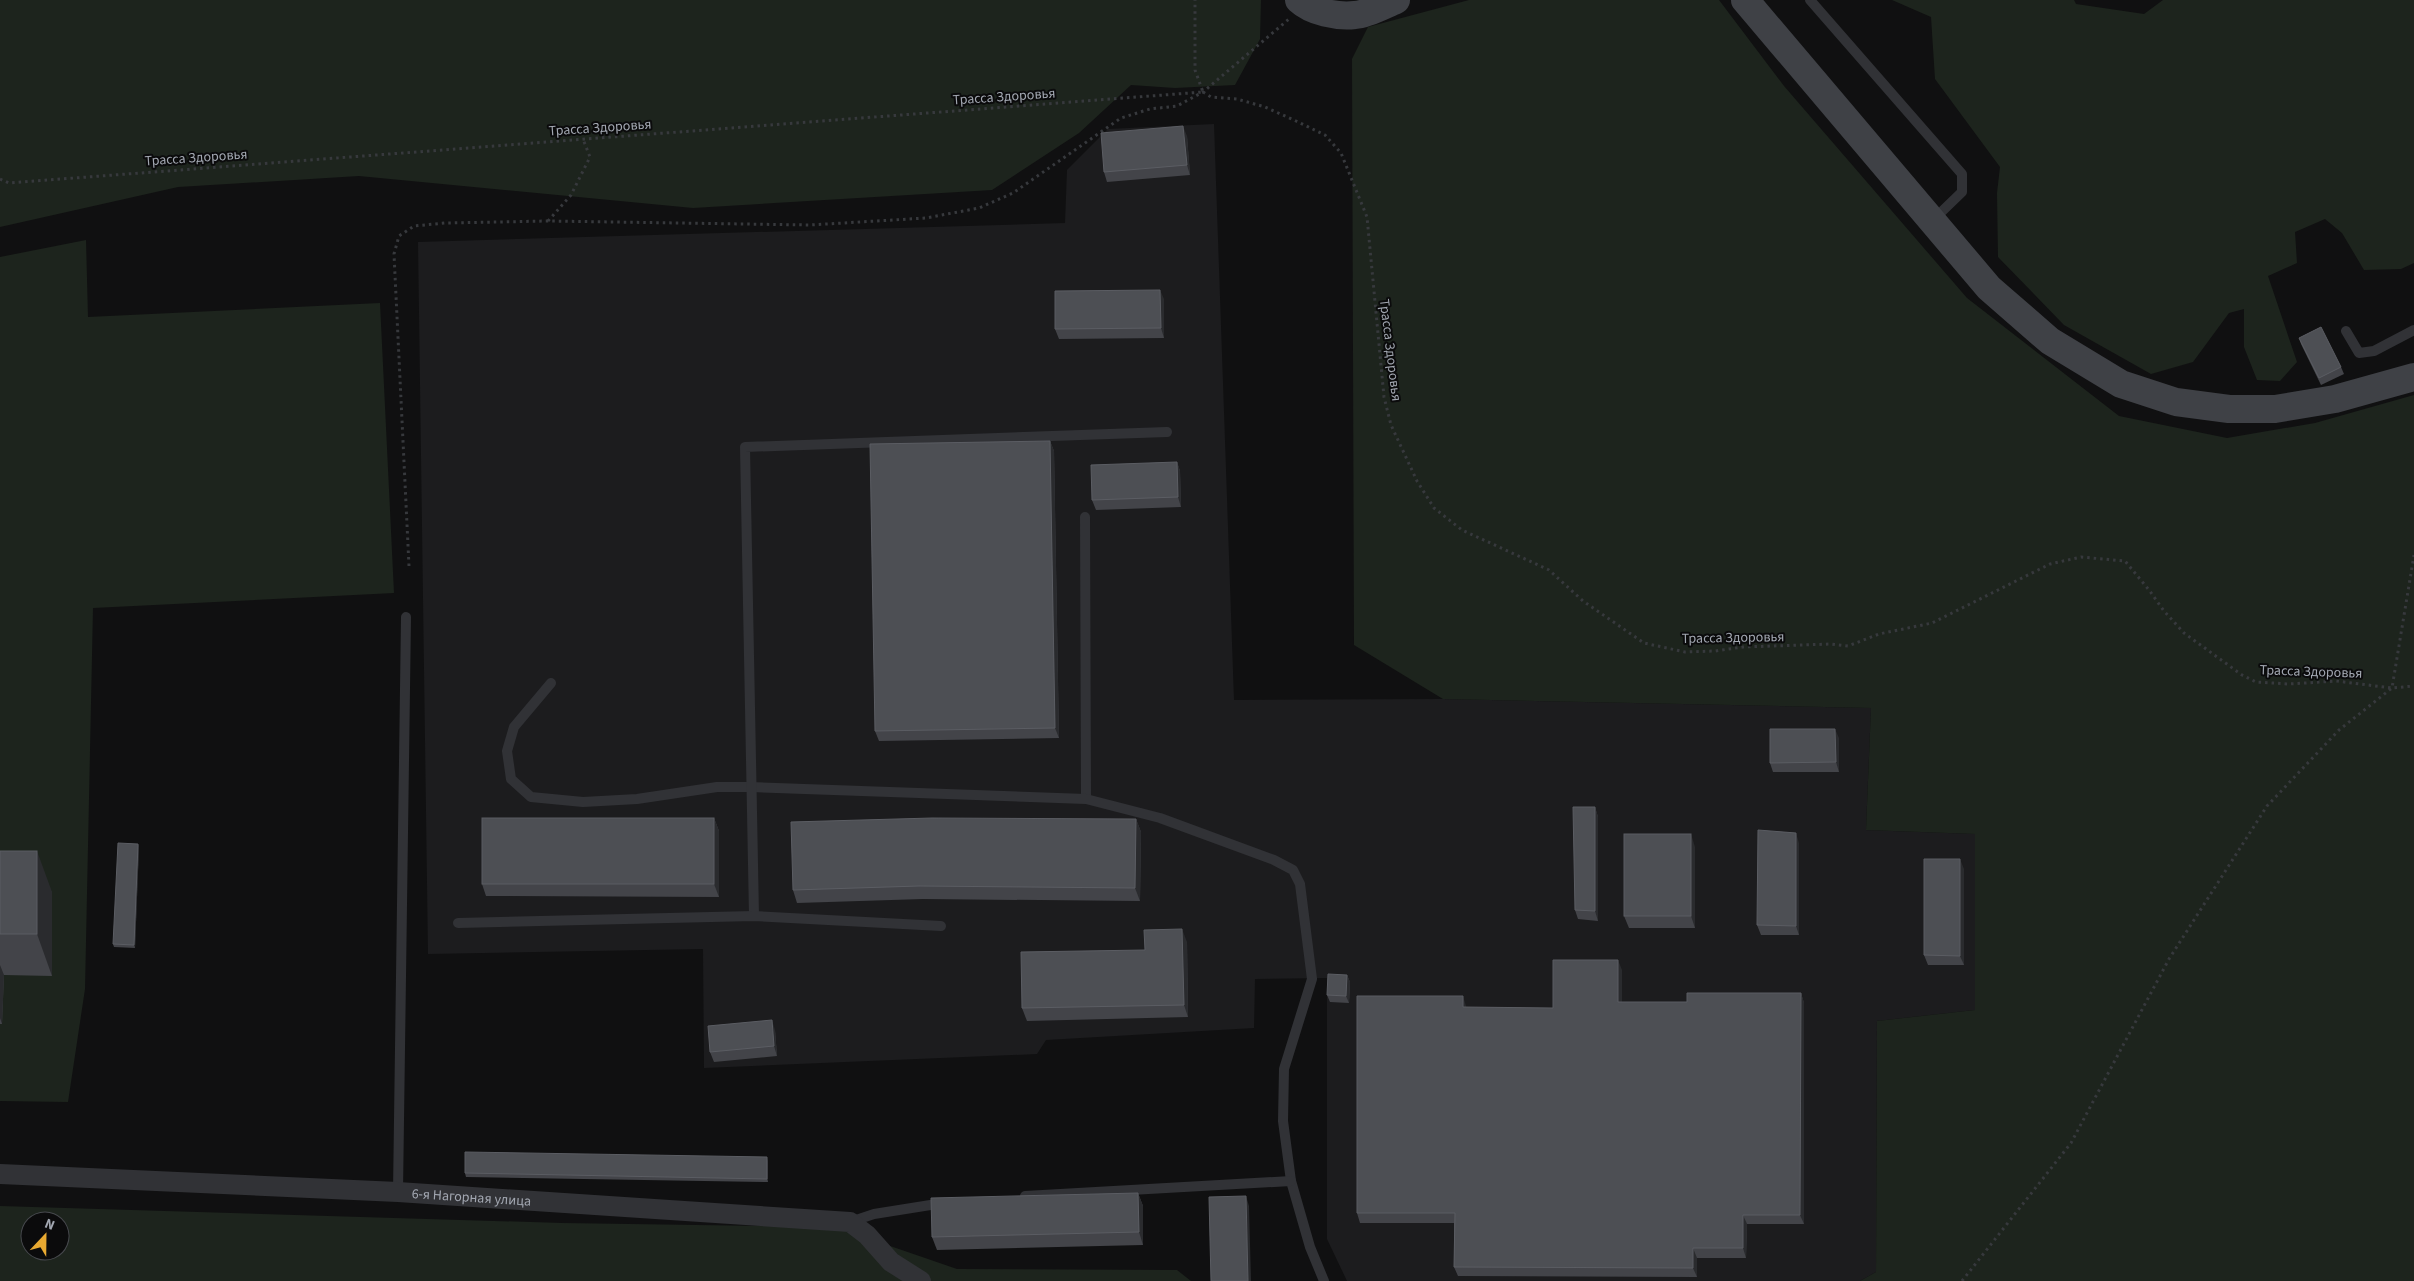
<svg xmlns="http://www.w3.org/2000/svg" width="2414" height="1281" viewBox="0 0 2414 1281" font-family="'Source Sans 3',sans-serif">
<style>
.built{fill:#1c1c1e}
.green{fill:#1d241d;fill-rule:evenodd}
.lines{fill:none;stroke-linecap:round;stroke-linejoin:round}
.path{stroke:#37393d;stroke-width:3;stroke-dasharray:2.5 4;stroke-linecap:butt}
.lane{stroke:#313236;stroke-width:10}
.street{stroke:#313236;stroke-width:20}
.secondary{stroke:#3f4146;stroke-width:28}
.wall{fill:#434449}
.shaded-wall{fill:#2a2b2e}
.building{fill:#4d4f54;stroke:#5b5d63}
.labels{text-anchor:middle;stroke-width:4;stroke-linejoin:round;paint-order:stroke}
.street-label{font-size:14px;fill:#a2a7b1;stroke:#0b0b0c}
</style>
<rect width="100%" height="100%" fill="#101011"/>
<path class="built" d="M1214,124l20,576 209,-1 428,9 -5,122 110,4 -1,176 -98,11 -1,251 -16,9h-513l-20,-42v-261l-72,1 -1,49 -208,12 -9,14 -333,14 -1,-119 -275,5 -10,-712 647,-19 2,-53 41,-41z"/>
<g class="green">
<path d="M0,0h1261l-1,39 -25,46 -60,3 -44,-3 -52,48 -87,57 -299,18 -334,-32 -181,11 -178,40z"/>
<path d="M1469,0h250l65,86 183,212 152,118 108,22 88,-15 99,-28v886h-554l16,-9 1,-251 98,-11v-176l-109,-4 5,-122 -428,-9 -89,-54 -2,-586 16,-32z"/>
<path d="M1892,0h182l2,4 68,10 19,-14h251v263l-13,6 -37,1 -22,-37 -17,-14 -30,13 2,31 -29,13 29,86 -17,19 -23,-1 -13,-33v-38l-15,4 -36,49 -42,12 -87,-49 -66,-68 -1,-64 3,-26 -65,-88 -4,-62z"/>
<path d="M86,240l2,77 292,-14 14,290 -301,15 -8,381 -17,113 -68,-1v-844z"/>
<path d="M0,1206l562,17 273,4 122,42 220,1 14,11h-1191zM30,1221h30v30h-30z"/>
</g>
<g class="lines">
<g class="path">
<path d="M1203,92l8,5 26,2 28,8 31,14 29,14 16,18 26,64 17,180 7,28 26,56 17,27 28,22 87,40 34,31 61,42 41,9 30,-1 28,-4 88,-3 17,2 31,-12 53,-11 118,-59 31,-7 44,4 24,29 15,21 20,22 58,42 14,7 33,2 47,-3 56,7 22,-2"/>
<path d="M0,179l9,4 1194,-91 -8,-22v-70"/>
<path d="M548,221l23,-26 19,-38 -7,-18"/>
<path d="M409,566l-15,-312 5,-18 15,-10 31,-3 103,-2 262,4 116,-7 53,-10 34,-15 108,-75 29,-9 27,-3 26,-14 86,-73"/>
<path d="M1962,1281l109,-138 98,-184 98,-153 72,-76 53,-42 22,-133"/>
</g>
<g class="lane">
<path d="M1810,0l152,174v18l-30,29"/>
<path d="M2346,331l13,22 15,-2 40,-21"/>
<path d="M1085,517l1,282"/>
<path d="M551,683l-37,44 -7,24 4,28 20,18 52,5 54,-3 80,-12h34l335,12 74,19 114,42 19,10 7,14 12,95 -28,90 -1,52 8,60 19,66 14,34"/>
<path d="M754,916l-9,-469 422,-15"/>
<path d="M458,923l296,-7 187,10"/>
<path d="M398,1192l8,-575"/>
<path d="M1025,1196l266,-15"/>
<path d="M850,1222l24,-8 69,-11"/>
</g>
<path class="street" id="s1" d="M0,1174l398,18 452,30 17,13 24,27 30,19"/>
<g class="secondary">
<path d="M1299,0c13,12 38,17 56,15 13,-1 29,-10 41,-15"/>
<path d="M1745,0l244,288 61,53 71,43 55,18 53,7h46l60,-10 79,-22"/>
</g>
</g>
<g class="wall">
<path d="M1187,136l3,39 -83,7 -3,-10z"/>
<path d="M1164,299v39l-105,1 -4,-10z"/>
<path d="M2299,338l42,29 3,7 -23,11 -20,-41z"/>
<path d="M1050,441l4,10 5,287 -180,3 -4,-10z"/>
<path d="M1177,462l3,9 1,36 -85,3 -4,-10z"/>
<path d="M1839,738v34h-66l-3,-9z"/>
<path d="M1595,807l3,10v104l-20,-2 -3,-9z"/>
<path d="M714,818l5,13v66l-233,-1 -4,-12z"/>
<path d="M1136,819l5,13 -1,69 -217,-2 -126,4 -4,-13z"/>
<path d="M1799,843v92h-38l-4,-10z"/>
<path d="M138,844l1,3 -4,101 -21,-1 -1,-3z"/>
<path d="M1695,847v81h-66l-5,-12z"/>
<path d="M0,851l52,41v84l-48,-1 -2,49h-2z"/>
<path d="M1964,869v96h-36l-4,-10z"/>
<path d="M1187,942l1,75 -161,4 -5,-13 123,-58z"/>
<path d="M1622,970v32h65l114,-9 3,10v221h-57l-1,34h-49v19l-239,-1 -4,-9v-44h-94l-3,-10 109,-207v1l87,1z"/>
<path d="M1347,975l3,7 -1,21 -19,-1 -3,-7z"/>
<path d="M775,1030l2,26 -63,6 -4,-10z"/>
<path d="M768,1161v21l-302,-5 -1,-4z"/>
<path d="M1138,1193l5,13v39l-206,5 -5,-13z"/>
</g>
<g class="shaded-wall">
<path d="M1183,126l4,10 3,39 -3,-10z"/>
<path d="M1160,290l4,9v39l-3,-10z"/>
<path d="M1050,441l4,10 5,287 -4,-10z"/>
<path d="M1177,462l3,9 1,36 -3,-10z"/>
<path d="M1835,729l4,9v34l-3,-10z"/>
<path d="M1595,807l3,10v104l-3,-10z"/>
<path d="M714,818l5,13v66l-5,-13z"/>
<path d="M1136,819l5,13 -1,69 -5,-13z"/>
<path d="M1796,833l3,10v92l-3,-9z"/>
<path d="M1691,834l4,13v81l-4,-12z"/>
<path d="M138,844l1,3 -4,101 -1,-3z"/>
<path d="M37,851l15,41v84l-15,-42z"/>
<path d="M1960,859l4,10v96l-4,-9z"/>
<path d="M1182,929l5,13 1,75 -4,-12z"/>
<path d="M1618,960l4,10v41l-4,-9z"/>
<path d="M0,965l4,10 -2,49 -2,-6z"/>
<path d="M1347,975l3,7 -1,21 -3,-7z"/>
<path d="M1801,993l3,10v221l-4,-9z"/>
<path d="M1463,996l3,10v11l-3,-10z"/>
<path d="M772,1020l3,10 2,26 -3,-10z"/>
<path d="M767,1157l1,4v21l-1,-3z"/>
<path d="M1138,1193l5,13v39l-4,-13z"/>
<path d="M1246,1196l3,10 2,75h-3z"/>
<path d="M1743,1215l4,9 -1,34 -3,-10z"/>
<path d="M1693,1248l4,10v19l-4,-9z"/>
</g>
<g class="building">
<path d="M1183,126l4,39 -83,7 -3,-39z"/>
<path d="M1160,290l1,38 -106,1v-38z"/>
<path d="M2321,327l20,40 -22,11 -20,-40z"/>
<path d="M1050,441l5,287 -180,3 -5,-287z"/>
<path d="M1177,462l1,35 -86,3 -1,-35z"/>
<path d="M1770,729h65l1,33 -66,1z"/>
<path d="M1573,807h22v104l-20,-1z"/>
<rect x="482" y="818" width="232" height="66"/>
<path d="M932,818l204,1 -1,69 -216,-2 -126,4 -2,-68z"/>
<path d="M1758,830l38,3v93l-39,-1z"/>
<rect x="1624" y="834" width="67" height="82"/>
<path d="M118,843l20,1 -4,101 -21,-1z"/>
<rect x="0" y="851" width="37" height="83"/>
<path d="M1924,859h36v97l-36,-1z"/>
<path d="M1182,929l2,76 -162,3 -1,-56 124,-2 -1,-20z"/>
<path d="M1553,960h65v42h69v-9h114l-1,222h-57v33h-50v20l-239,-1 1,-54h-98v-217h106v11l90,1z"/>
<path d="M1328,974l19,1 -1,21 -19,-1z"/>
<path d="M772,1020l2,26 -64,6 -2,-26z"/>
<path d="M465,1152l302,5v22l-302,-6z"/>
<path d="M1138,1193l1,39 -207,5 -1,-39z"/>
<path d="M1246,1196l2,85h-37l-2,-84z"/>
</g>
<g class="labels">
<g class="street-label">
<text transform="translate(1004 96) rotate(-4)" y="5">Трасса Здоровья</text>
<text transform="translate(600 127) rotate(-4)" y="5">Трасса Здоровья</text>
<text transform="translate(196 157) rotate(-4)" y="5">Трасса Здоровья</text>
<text transform="translate(1391 350) rotate(83)" y="5">Трасса Здоровья</text>
<text transform="translate(1733 637) rotate(-1)" y="5">Трасса Здоровья</text>
<text transform="translate(2311 671) rotate(2)" y="5">Трасса Здоровья</text>
<text dy="5" stroke="none"><textPath href="#s1" startOffset="472">6-я Нагорная улица</textPath></text>
</g>
</g>
<g transform="translate(45 1236) rotate(22)"><circle r="24" fill="#0b0b0c" stroke="#47494e"/>
<path d="M0-4L9 19L0 12L-9 19Z" fill="#e8a931"/>
<text y="-8" font-size="14" font-weight="bold" text-anchor="middle" fill="#a2a7b1">N</text>
</g>
</svg>
